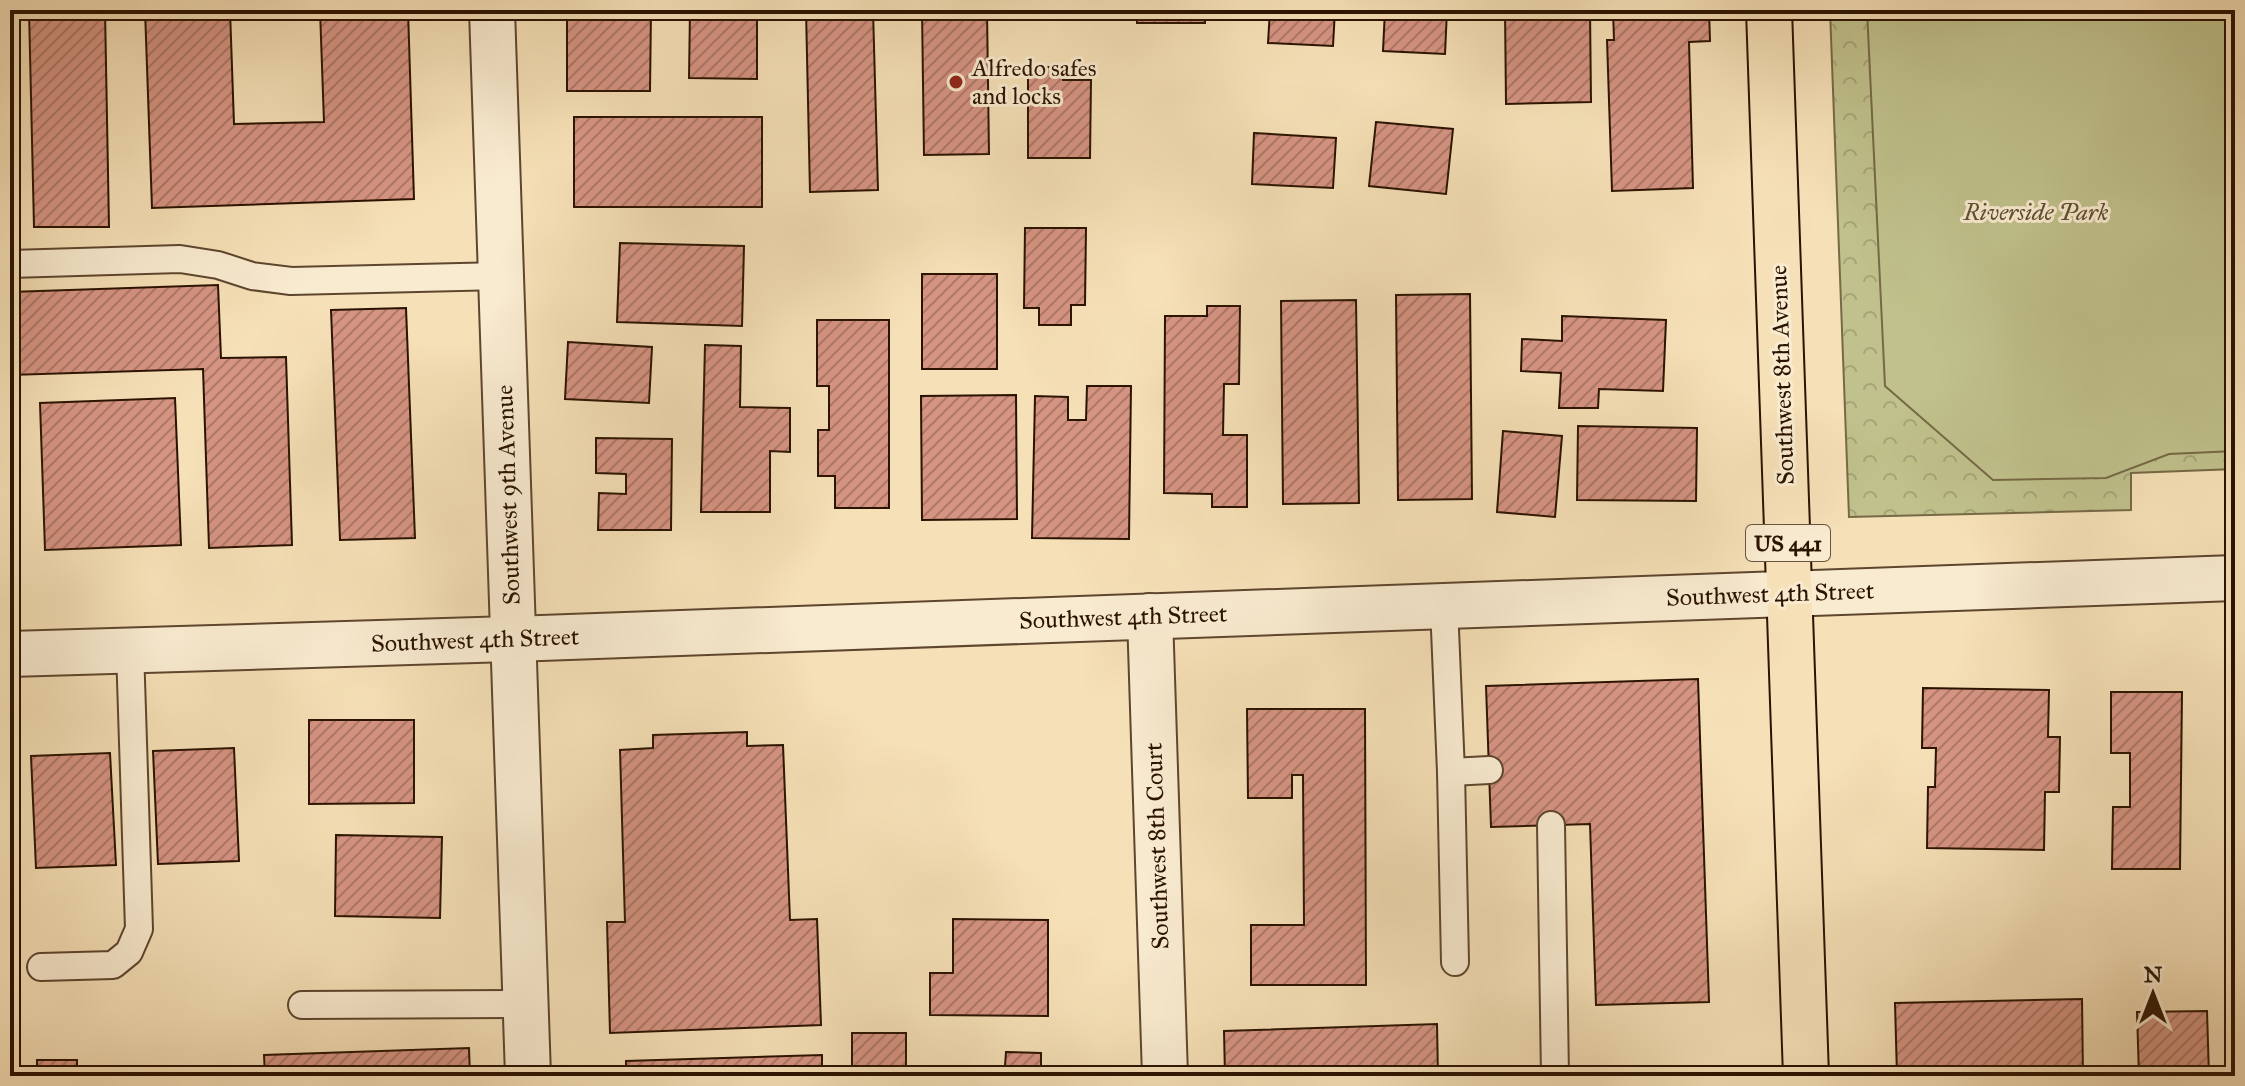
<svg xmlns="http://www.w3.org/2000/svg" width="2245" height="1086" viewBox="0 0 2245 1086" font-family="'IM FELL Great Primer',serif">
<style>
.park{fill:url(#park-crowns);stroke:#766a46;stroke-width:2}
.pitch{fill:#c0c18c;stroke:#766a46;stroke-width:2}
.building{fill:url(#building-hatch);stroke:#2b1301;stroke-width:2}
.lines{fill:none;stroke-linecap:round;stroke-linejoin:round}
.lane-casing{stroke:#5e462e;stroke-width:30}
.street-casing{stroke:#5e462e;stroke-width:48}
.primary-casing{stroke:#2b1301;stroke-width:48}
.lane{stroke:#f9ebd0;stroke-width:26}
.street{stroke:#f9ebd0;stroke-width:44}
.primary{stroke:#f6e0b7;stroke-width:44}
.poi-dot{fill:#8f2418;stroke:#f9ebd0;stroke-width:3}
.labels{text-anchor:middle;stroke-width:6;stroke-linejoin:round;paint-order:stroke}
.shield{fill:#f9ebd0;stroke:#69543f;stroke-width:2}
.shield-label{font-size:22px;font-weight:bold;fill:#2b1301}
.poi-label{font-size:24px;fill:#2b1301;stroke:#f9ebd0;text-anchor:start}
.park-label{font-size:24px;font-style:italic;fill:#5f5032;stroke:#f9ebd0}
.street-label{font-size:24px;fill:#2b1301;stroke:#f9ebd0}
</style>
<defs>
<pattern id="park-crowns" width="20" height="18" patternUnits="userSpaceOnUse" patternTransform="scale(2)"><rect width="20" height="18" fill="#c0c18c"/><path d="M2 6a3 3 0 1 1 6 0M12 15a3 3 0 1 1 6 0" fill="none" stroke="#a5a577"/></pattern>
<pattern id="building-hatch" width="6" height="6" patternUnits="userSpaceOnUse" patternTransform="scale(2)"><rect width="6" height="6" fill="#d69483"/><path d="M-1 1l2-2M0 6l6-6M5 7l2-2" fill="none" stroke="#ae7869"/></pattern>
</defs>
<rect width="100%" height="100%" fill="#f6e0b7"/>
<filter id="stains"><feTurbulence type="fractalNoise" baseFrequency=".0025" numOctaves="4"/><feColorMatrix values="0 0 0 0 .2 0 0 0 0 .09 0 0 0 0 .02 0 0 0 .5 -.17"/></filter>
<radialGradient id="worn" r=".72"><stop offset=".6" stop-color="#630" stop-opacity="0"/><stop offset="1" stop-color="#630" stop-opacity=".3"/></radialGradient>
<path class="park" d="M1830,10h405v459l-104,4v37l-282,7z"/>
<path class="pitch" d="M1867,10h368v441l-66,3 -63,24 -113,2 -108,-94z"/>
<g class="building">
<path d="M29,10h76l4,217h-75z"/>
<path d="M145,10h85l4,114 90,-2 -4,-112h88l6,189 -262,9z"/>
<path d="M567,10h84l-1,81h-83z"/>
<path d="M690,10h67v69l-68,-1z"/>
<path d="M806,10h67l5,180 -68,2z"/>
<path d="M922,10h65l2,144 -65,1z"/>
<rect x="1137" y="10" width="68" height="13"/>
<path d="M1270,10h65l-2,36 -65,-3z"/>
<path d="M1385,10h62l-2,44 -62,-3z"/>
<path d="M1505,10h85l1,92 -85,2z"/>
<path d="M1613,10h96l1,31 -21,1 4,146 -81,3 -5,-151h7z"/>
<path d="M1028,67h35v13h28l-1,78h-62z"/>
<rect x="574" y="117" width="188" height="90"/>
<path d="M1376,122l77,7 -7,65 -77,-8z"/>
<path d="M1254,133l82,5 -3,50 -81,-4z"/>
<path d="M1025,228h61l-1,77h-14v20h-32v-17h-15z"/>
<path d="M620,243l124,3 -2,80 -125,-4z"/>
<rect x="922" y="274" width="75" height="95"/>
<path d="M218,285l3,73 65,-1 6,188 -83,3 -6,-179 -193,6v-83z"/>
<path d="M1470,294l2,205 -74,1 -2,-205z"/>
<path d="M1356,300l3,203 -76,1 -2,-203z"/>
<path d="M1207,306h33l-1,78h-15l-1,51h24v72h-35v-13l-48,-1 1,-177h42z"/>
<path d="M406,308l9,230 -75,2 -9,-230z"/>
<path d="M1562,316l104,4 -3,71 -64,-2 -1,19h-39l2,-35 -40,-2 1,-32 40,2z"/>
<path d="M817,320h72v188h-54v-32h-17v-46h11v-44h-12z"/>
<path d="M568,342l84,5 -3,56 -84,-4z"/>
<path d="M705,345l36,1 -1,61 50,1v44l-20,-1v61h-69z"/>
<path d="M1087,386h44l-2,153 -97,-1 3,-142 33,1v23h18z"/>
<path d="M1016,395l1,124 -95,1 -1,-124z"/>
<path d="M175,398l6,147 -136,5 -5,-147z"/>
<path d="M1578,426l119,2 -1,73 -119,-1z"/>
<path d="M1503,431l59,5 -7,81 -58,-5z"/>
<path d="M596,438l76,1 -1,91h-73l1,-37 27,1v-20l-30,-1z"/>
<path d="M1698,679l11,323 -113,3 -6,-181 -99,3 -5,-141z"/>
<path d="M1923,688l126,2 -1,47h12l-1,55h-14l-1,58 -117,-2 1,-61h7l1,-39h-14z"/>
<path d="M2111,692h71l-2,177h-68l1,-62h17v-54h-19z"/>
<path d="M1247,709h118l1,276h-115v-60h53l-1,-150h-11v23h-44z"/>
<path d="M309,720h105v83l-105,1z"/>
<path d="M747,732v14l36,-1 7,175 27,-1 4,106 -211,8 -3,-111h18l-5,-172 33,-2v-13z"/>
<path d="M234,748l5,113 -81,3 -5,-113z"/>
<path d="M110,753l6,112 -80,3 -5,-112z"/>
<path d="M336,835l106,2 -2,81 -105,-2z"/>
<path d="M953,919l95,1v96l-118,-1v-42h23z"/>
<path d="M2082,999l1,77h-186l-2,-73z"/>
<path d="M2207,1011l2,65h-70l-2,-64z"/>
<path d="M1437,1024l1,52h-213l-1,-45z"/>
<rect x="852" y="1033" width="54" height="43"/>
<path d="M469,1048l1,28h-205l-1,-21z"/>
<path d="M1006,1052l35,1v13l36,2 -1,8h-95l1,-10h23z"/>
<path d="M822,1055v21h-196v-15z"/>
<rect x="37" y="1060" width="40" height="16"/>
</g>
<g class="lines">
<defs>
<g id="lane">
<path d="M10,264l170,-5 38,6 34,11 39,5 211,-5"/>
<path d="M1444,606l7,166 4,190"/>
<path d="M1451,772l38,-2"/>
<path d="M1551,825l4,251"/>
<path d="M41,967l72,-2 16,-13 10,-23 -9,-280"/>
<path d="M302,1005l224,-1"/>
</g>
<g id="street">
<path d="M492,10l36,1066"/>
<path d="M1150,616l15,460"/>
<path d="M10,654l503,-15 1722,-61"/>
</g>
<path id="primary" d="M1769,10l37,1066"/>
</defs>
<use href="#lane" class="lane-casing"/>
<use href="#street" class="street-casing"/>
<use href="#primary" class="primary-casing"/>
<use href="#lane" class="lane"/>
<use href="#street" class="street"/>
<use href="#primary" class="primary"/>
</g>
<circle class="poi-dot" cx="956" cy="82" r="8"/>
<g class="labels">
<rect class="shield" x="1746" y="525" width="84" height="36" rx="6"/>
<g class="shield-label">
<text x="1788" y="551">US 441</text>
</g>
<g class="poi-label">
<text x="972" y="76">Alfredo safes<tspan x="972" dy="28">and locks</tspan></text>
</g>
<g class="park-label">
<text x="2036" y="220">Riverside Park</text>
</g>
<g class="street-label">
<text transform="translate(1782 375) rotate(-92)" y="8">Southwest 8th Avenue</text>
<text transform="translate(508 495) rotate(-92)" y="8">Southwest 9th Avenue</text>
<text transform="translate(1770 594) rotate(-2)" y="8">Southwest 4th Street</text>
<text transform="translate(1123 617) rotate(-2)" y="8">Southwest 4th Street</text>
<text transform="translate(475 640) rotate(-2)" y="8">Southwest 4th Street</text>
<text transform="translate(1157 846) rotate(-92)" y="8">Southwest 8th Court</text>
</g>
</g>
<rect width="2245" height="1086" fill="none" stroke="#f6e0b7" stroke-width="40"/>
<rect x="12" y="12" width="2221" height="1062" fill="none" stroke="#2b1301" stroke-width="4"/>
<rect x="20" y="20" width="2205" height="1046" fill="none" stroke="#2b1301" stroke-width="2"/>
<g transform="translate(2153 994)" stroke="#f9ebd0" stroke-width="6" paint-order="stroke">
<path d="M0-6L14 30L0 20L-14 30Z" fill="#2b1301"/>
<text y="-12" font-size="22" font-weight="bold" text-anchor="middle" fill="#2b1301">N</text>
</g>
<rect width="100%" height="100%" filter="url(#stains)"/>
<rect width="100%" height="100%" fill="url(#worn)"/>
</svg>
